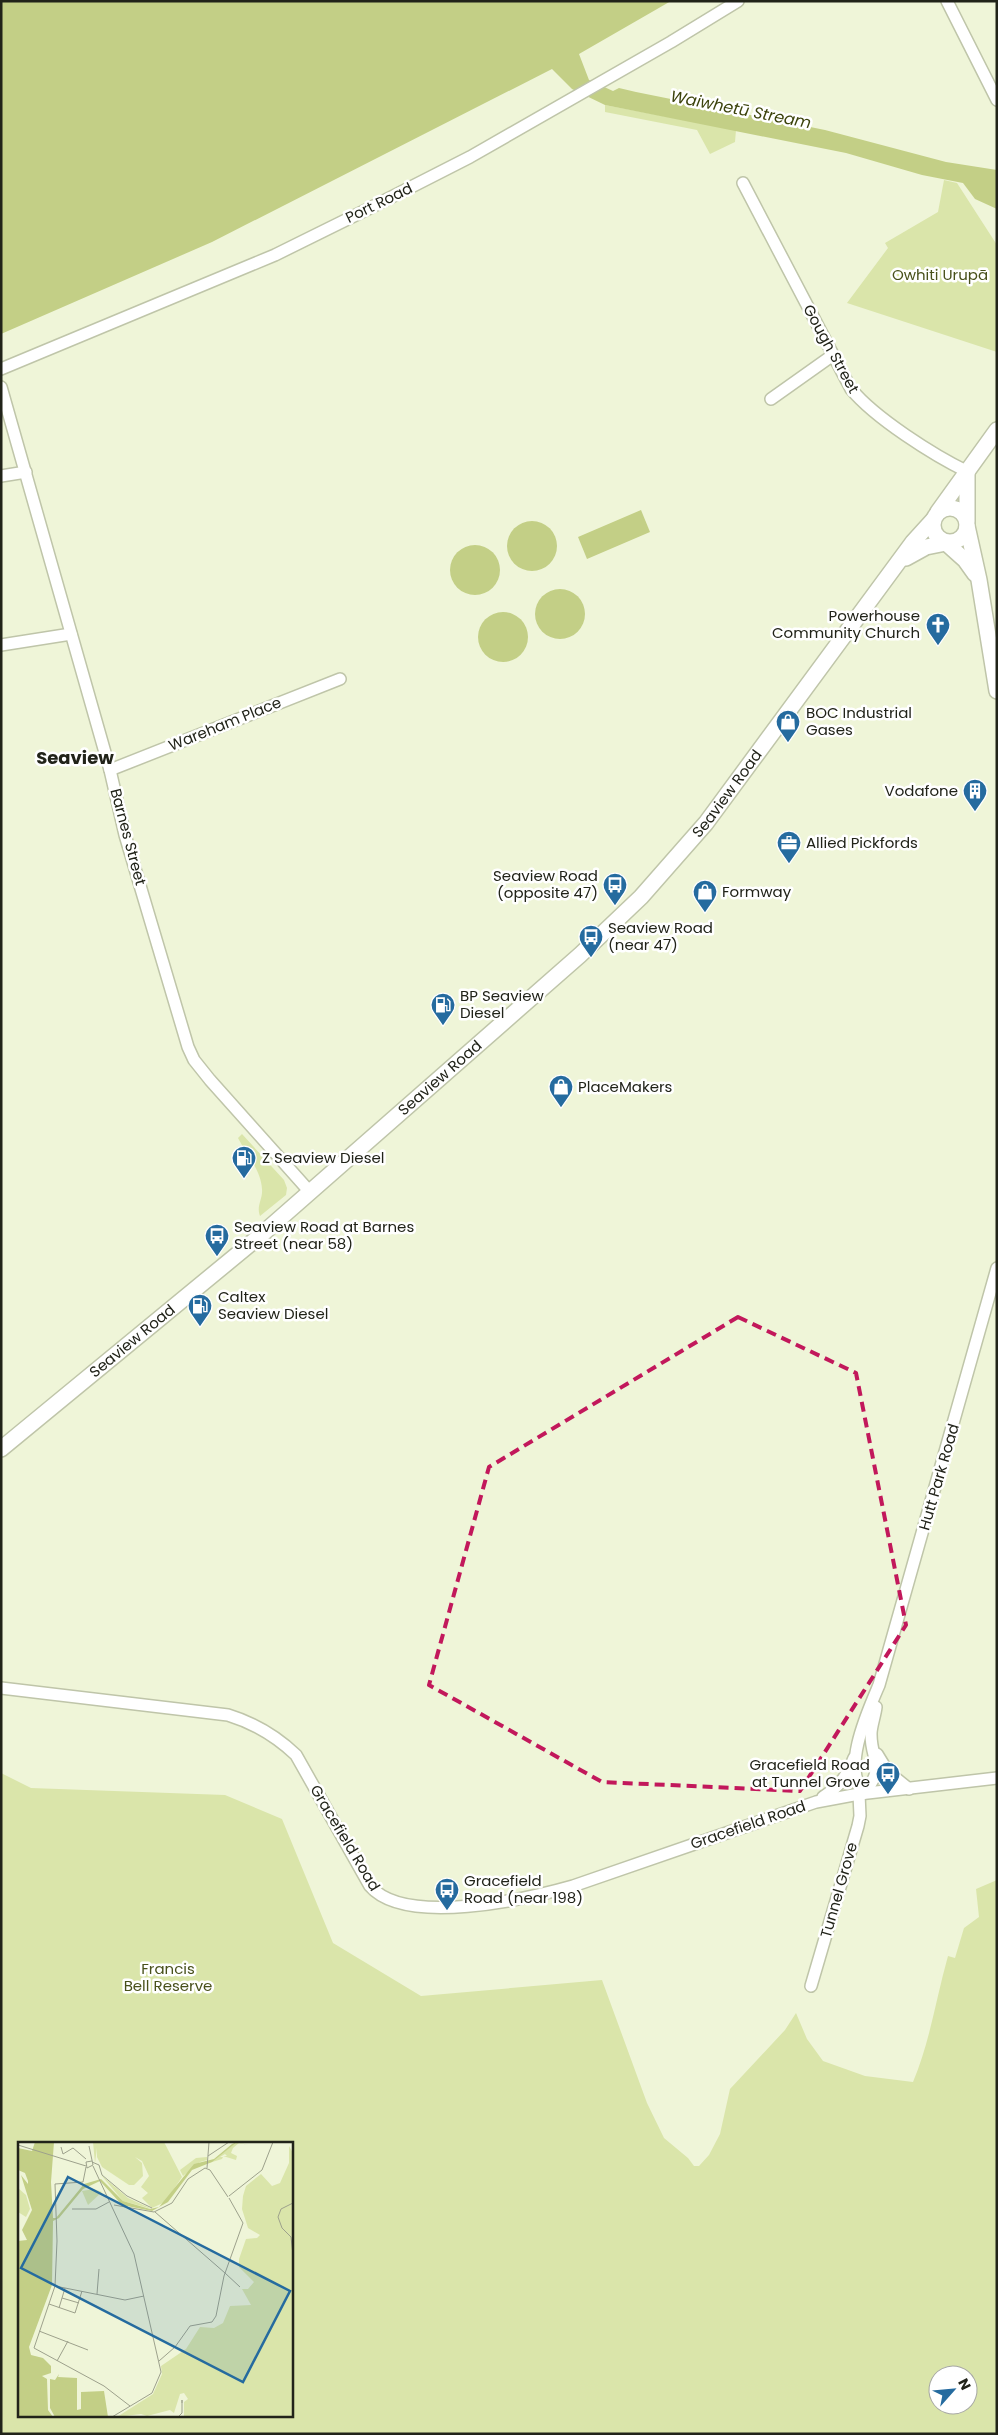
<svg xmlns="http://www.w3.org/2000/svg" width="998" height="2435" viewBox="0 0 998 2435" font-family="Poppins,sans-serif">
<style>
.green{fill:#dae5aa;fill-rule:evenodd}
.water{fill:#c3cf86}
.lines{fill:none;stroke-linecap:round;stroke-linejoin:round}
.minor-casing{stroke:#bfc5a9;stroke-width:14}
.secondary-casing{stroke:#bfc5a9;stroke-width:18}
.minor{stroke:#fff;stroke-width:11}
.secondary{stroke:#fff;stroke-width:15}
.marked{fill:none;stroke:#c2185b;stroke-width:4;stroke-dasharray:10 6;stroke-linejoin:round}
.labels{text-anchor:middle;stroke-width:5;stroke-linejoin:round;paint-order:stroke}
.street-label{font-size:15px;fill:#212319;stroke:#fff}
.park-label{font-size:15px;fill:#48501b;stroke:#fff}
.poi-label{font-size:15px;fill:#212319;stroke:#fff;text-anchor:start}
.water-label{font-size:16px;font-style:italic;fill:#3c430c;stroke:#fff}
.quarter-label{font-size:18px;font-weight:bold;fill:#212319;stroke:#fff}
.inset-road{fill:none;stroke:#9da18c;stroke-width:1}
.view{fill:#256b9f;fill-opacity:0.15;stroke:#256b9f;stroke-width:2.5}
.inset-edge{fill:none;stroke:#212319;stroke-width:2.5}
</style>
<rect width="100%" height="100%" fill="#eff5d8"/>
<g class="green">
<path d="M605,105l131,25 -1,12 -25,12 -13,-24 -92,-18z"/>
<path d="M944,180l13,3 40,62v107l-150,-49 41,-55 -3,-5 53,-31z"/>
<path d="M242,1134l42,46 3,8 -1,7 -26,21c-4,-10 3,-17 2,-27 -1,-19 -16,-35 -24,-51z"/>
<path d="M1,1773l30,15 194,7 57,24 51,124 88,53 181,-16 45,123 17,35 24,20 6,8h5l10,-11 11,-21 10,-45 55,-59 11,-17 11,26 16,22 42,15 48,6c17,-40 23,-84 35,-126l7,2 9,-30 15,-11 -3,-28 21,-9v554h-996zM19,2144h272v272h-272zM938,2375h30v30h-30z"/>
</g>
<g class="water">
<path d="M1,1h670l-92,53 10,26 24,11 6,-3 17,4 189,38 121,32 51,8v39l-22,-10 -12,-16 -41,-8 -76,-22 -241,-48 -33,-16 -20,-20 -340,173 -211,92z"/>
<path d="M641,510l9,22 -63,27 -9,-22z"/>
<circle cx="532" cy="546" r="25"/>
<circle cx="475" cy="570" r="25"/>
<circle cx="560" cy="614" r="25"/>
<circle cx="503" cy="637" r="25"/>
</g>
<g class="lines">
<defs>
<g id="minor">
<path d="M947,1l50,99"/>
<path d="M743,183l108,206c24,29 82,66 117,83"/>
<path d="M1,369l274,-114 93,-46 102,-52 201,-115 67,-41"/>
<path d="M1,387l109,383 15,65 63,212 6,13 16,20 100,112"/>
<path d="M771,399l62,-44"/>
<path d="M1,476l25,-4"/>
<path d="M1,645l70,-11"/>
<path d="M110,770l230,-91"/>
<path d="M1,1688l227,27c26,8 48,21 68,40l74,131c35,41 157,13 203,0l243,-84 43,-8 138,-16"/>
<path d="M877,1754l11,18 21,17"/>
<path d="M864,1793c-23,-24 4,-82 15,-108l118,-417"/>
<path d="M864,1793c23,-28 7,-30 7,-59 0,-8 4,-18 5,-27"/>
<path d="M823,1797c17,-11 24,-21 31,-39"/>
<path d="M811,1986l47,-160 2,-10 -1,-22"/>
</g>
<g id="secondary">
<circle cx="950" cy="525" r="17"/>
<path d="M938,512l59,-82"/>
<path d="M967,521v-48"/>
<path d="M967,526l12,54 18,111"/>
<path d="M906,558l20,-11 20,-4 19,17 10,14"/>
<path id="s1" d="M1,1449l260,-214 319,-280 61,-58 65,-74 207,-281 20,-22"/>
</g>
</defs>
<use href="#minor" class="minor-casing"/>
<use href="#secondary" class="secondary-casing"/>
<use href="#minor" class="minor"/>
<use href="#secondary" class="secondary"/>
</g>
<path class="marked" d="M738,1317l118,56 50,252 -106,166 -198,-9 -173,-97 60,-218z"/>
<defs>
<symbol id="church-pin" viewBox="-11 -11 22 30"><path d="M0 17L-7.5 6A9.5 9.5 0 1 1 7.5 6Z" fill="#256b9f" stroke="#fff"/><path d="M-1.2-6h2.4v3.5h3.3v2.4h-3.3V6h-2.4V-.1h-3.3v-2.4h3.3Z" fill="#fff"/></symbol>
<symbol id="shop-pin" viewBox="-11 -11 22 30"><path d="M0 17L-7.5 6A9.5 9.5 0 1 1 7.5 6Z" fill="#256b9f" stroke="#fff"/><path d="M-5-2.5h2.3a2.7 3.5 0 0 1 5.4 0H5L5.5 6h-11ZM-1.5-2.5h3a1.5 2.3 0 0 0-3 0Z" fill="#fff"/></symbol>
<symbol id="building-pin" viewBox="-11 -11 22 30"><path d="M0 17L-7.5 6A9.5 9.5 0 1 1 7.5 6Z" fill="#256b9f" stroke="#fff"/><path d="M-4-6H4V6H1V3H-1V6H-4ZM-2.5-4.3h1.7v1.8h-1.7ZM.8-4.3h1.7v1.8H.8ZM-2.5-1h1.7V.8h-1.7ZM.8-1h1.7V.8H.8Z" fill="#fff"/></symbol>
<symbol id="office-pin" viewBox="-11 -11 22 30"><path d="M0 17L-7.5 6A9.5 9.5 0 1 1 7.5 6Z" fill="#256b9f" stroke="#fff"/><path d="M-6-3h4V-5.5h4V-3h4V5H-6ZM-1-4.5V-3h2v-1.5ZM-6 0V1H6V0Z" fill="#fff"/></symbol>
<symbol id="bus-pin" viewBox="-11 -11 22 30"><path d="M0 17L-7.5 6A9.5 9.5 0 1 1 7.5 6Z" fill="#256b9f" stroke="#fff"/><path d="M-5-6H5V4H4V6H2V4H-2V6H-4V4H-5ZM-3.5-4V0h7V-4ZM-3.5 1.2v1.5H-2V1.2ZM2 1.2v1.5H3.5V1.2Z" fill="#fff"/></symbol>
<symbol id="fuel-pin" viewBox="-11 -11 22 30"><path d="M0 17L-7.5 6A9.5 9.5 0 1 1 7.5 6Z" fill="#256b9f" stroke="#fff"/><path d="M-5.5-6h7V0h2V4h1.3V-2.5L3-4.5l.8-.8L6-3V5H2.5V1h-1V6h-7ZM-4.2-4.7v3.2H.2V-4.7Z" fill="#fff"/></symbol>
</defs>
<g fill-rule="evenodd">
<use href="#church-pin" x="924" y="611" width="28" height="38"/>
<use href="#shop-pin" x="774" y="708" width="28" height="38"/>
<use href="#building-pin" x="961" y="777" width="28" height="38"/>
<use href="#office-pin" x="775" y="829" width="28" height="38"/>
<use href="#bus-pin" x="601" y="871" width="28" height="38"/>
<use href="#shop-pin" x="691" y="878" width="28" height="38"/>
<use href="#bus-pin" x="577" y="923" width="28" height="38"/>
<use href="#fuel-pin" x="429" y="991" width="28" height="38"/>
<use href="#shop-pin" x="547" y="1073" width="28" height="38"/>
<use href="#fuel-pin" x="230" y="1144" width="28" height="38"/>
<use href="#bus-pin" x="203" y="1222" width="28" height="38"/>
<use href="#fuel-pin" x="186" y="1292" width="28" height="38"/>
<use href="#bus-pin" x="874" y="1760" width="28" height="38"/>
<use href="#bus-pin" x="433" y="1876" width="28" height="38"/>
</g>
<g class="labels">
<g class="street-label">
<text transform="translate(379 203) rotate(-26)" y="5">Port Road</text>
<text transform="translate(831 349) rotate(61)" y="5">Gough Street</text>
<text transform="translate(225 724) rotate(-22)" y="5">Wareham Place</text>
<text dy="5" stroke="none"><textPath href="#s1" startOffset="980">Seaview Road</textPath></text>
<text transform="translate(128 837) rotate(75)" y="5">Barnes Street</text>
<text dy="5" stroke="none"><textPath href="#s1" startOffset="575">Seaview Road</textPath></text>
<text dy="5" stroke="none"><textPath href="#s1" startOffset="170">Seaview Road</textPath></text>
<text transform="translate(939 1477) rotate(-74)" y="5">Hutt Park Road</text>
<text transform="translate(748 1825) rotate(-19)" y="5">Gracefield Road</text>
<text transform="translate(345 1838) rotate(59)" y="5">Gracefield Road</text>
<text transform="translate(839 1890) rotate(-74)" y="5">Tunnel Grove</text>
</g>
<g class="park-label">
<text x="940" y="280">Owhiti Urupā</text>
<text x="168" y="1974">Francis<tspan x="168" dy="17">Bell Reserve</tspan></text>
</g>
<g class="poi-label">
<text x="920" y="621" text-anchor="end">Powerhouse<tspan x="920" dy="17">Community Church</tspan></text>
<text x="806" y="718">BOC Industrial<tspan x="806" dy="17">Gases</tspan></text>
<text x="958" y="796" text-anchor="end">Vodafone</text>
<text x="806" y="848">Allied Pickfords</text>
<text x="598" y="881" text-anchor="end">Seaview Road<tspan x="598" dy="17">(opposite 47)</tspan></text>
<text x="722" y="897">Formway</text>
<text x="608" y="933">Seaview Road<tspan x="608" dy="17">(near 47)</tspan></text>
<text x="460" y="1001">BP Seaview<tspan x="460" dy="17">Diesel</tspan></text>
<text x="578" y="1092">PlaceMakers</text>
<text x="262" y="1163">Z Seaview Diesel</text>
<text x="234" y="1232">Seaview Road at Barnes<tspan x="234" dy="17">Street (near 58)</tspan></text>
<text x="218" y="1302">Caltex<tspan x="218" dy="17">Seaview Diesel</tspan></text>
<text x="870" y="1770" text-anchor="end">Gracefield Road<tspan x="870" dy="17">at Tunnel Grove</tspan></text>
<text x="464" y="1886">Gracefield<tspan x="464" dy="17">Road (near 198)</tspan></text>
</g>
<g class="water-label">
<text transform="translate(741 109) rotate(11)" y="6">Waiwhetū Stream</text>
</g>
<g class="quarter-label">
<text x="75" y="764">Seaview</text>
</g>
</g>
<g transform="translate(18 2142)">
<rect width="275" height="275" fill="#eff5d8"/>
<path d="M75,0h71l18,35 -17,25 -13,6 -10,-10 6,-5 -7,-6 8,-11 -7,-15 -7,-4 7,6 1,13 -9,9h-5l-27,-18 -5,-10v-9l-2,15zM219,0l11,3 -9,-2 -6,5 -2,5 6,3 -1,4 -13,-4h4l-2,-2 -5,3h3l-1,2 -13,4zM271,4l4,7v264h-109v-15l4,-3 -4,-6 -4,1 -6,19 -4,-3 -23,6 -6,-2 -24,3 36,-23 9,-20 -1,-8 25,-17 14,-22 14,1 9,-5 7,-17 21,-1 -9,-16h6l6,-7 -15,-15v-8l7,-20 11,-1 3,-3 -12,-7 -6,-19 1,-13 3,-10 15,-12 11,12 8,-3 9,-20zM189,15v3l-7,2 -17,14 -3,-6 16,-12zM83,33l27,23 24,11 -29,-8zM0,46l8,7 4,14 -4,8 -8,-5zM76,47l8,3 -14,13 -6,-14z" fill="#dae5aa"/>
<path d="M17,0h19l-3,40 2,36h3l28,-34 17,-5 22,22 27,8 9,-2 35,-43 20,-5 18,-15 5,-2 -25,20 -20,8 -24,32 -16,9 -30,-6 -22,-24 -17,8 -24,29 -6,3 -1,64 -23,62 2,8 12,3 8,8v7l-9,3 5,3 1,31 5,7h-35v-176l9,-1 -5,-10 10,-20 -11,-35 7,9v-3l-3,-8 -7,-3v-22l14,3zM41,232l-1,3 19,1v32l4,-1v-17l23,-1 4,26h-53l-5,-9v-29l5,1z" fill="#c3cf86"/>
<path class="inset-road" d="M0,3l68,21M71,4l4,19 -6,3 -1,-6 6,-1M43,5l2,7 10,-6M55,6l13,11M190,14l21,-14M74,20l7,3 3,10 25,21 25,12M75,24l19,41M68,25l-3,15 -28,2 2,57 -2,45 -21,62 70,38 26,20M189,26l2,-26M211,54l33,-26 11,-28M275,61l-12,6 -3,8 4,11 9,9 2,18M96,63l40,7 18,-9 16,-24 17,-11 5,2 18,27M94,65l22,47 27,118 -9,21 -40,24M54,67h24l13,-7M137,70l70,61M207,131l15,14M37,144l70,14 19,-4M79,152l2,-25M44,156l17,5M31,162l26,9 7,-22M41,166l6,-20M21,189l49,19M39,219l11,-20M141,219l16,-14 15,-21 22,-4 4,-6 8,-40 19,-53 -14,-25M160,275l4,-4v-13v3"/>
<path class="view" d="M50,35l222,114 -47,91 -222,-114z"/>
<rect width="275" height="275" class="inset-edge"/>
</g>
<rect width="998" height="2435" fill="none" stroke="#212319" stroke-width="5"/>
<g transform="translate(953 2390) rotate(63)"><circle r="24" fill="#ffffff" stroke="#a6a7a3"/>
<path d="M0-4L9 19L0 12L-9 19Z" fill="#256b9f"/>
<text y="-8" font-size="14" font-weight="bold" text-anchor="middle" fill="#212319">N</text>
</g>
</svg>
